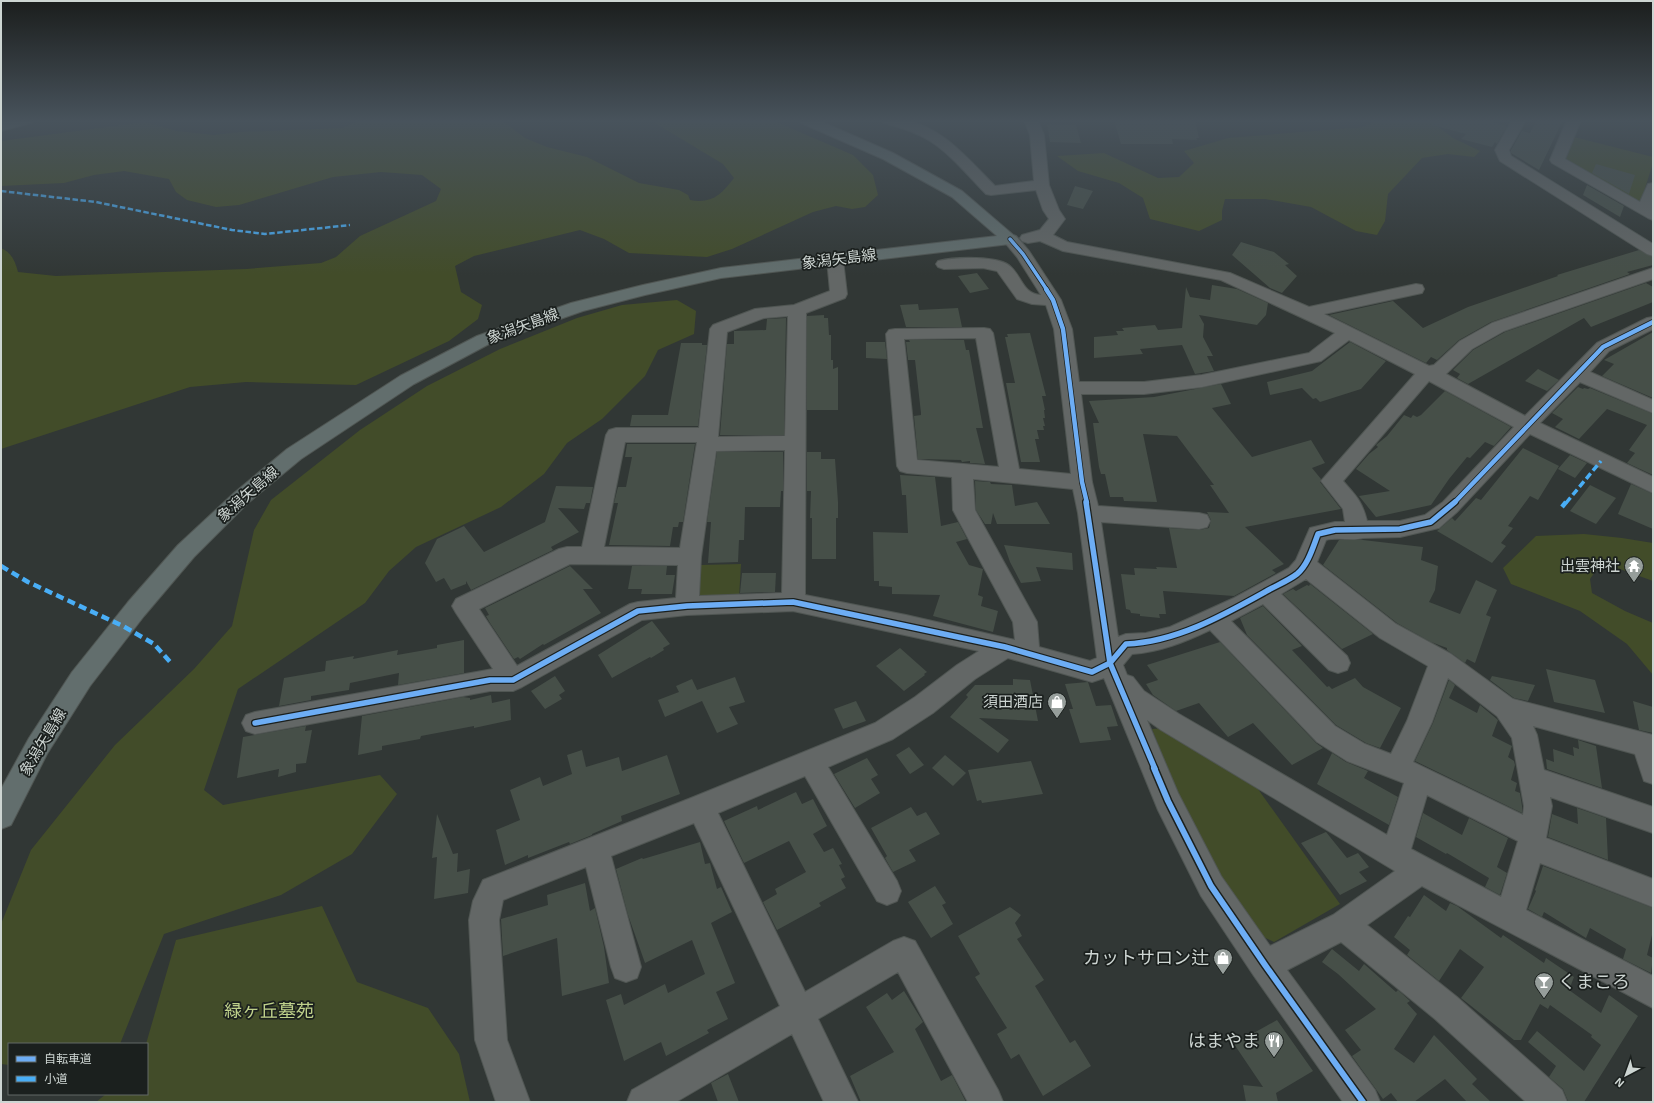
<svg xmlns="http://www.w3.org/2000/svg" width="1654" height="1103" viewBox="0 0 1654 1103" font-family="'Exo 2','Noto Sans JP',sans-serif">
<style>
.green{fill:#424c29}
.building{fill:#464f48}
.lines{fill:none;stroke-linecap:round;stroke-linejoin:round}
.minor-casing{stroke:#505653;stroke-width:2}
.major-casing{stroke:#505653;stroke-width:2}
.minor{fill:#636766;fill-rule:evenodd}
.major{fill:#626e6d;fill-rule:evenodd}
.quiet-far2{stroke:#49aef6;stroke-width:2.5;stroke-dasharray:5.5 2.5;stroke-linecap:butt}
.quiet-far1{stroke:#49aef6;stroke-width:3.5;stroke-dasharray:7 3.5;stroke-linecap:butt}
.quiet{stroke:#49aef6;stroke-width:4.5;stroke-dasharray:8 4.5;stroke-linecap:butt}
.cycleway-far3-casing{stroke:#1b201e;stroke-width:5}
.cycleway-far2-casing{stroke:#1b201e;stroke-width:6}
.cycleway-far1-casing{stroke:#1b201e;stroke-width:8}
.cycleway-casing{stroke:#1b201e;stroke-width:9}
.cycleway-far3{stroke:#6dadf4;stroke-width:3.5}
.cycleway-far2{stroke:#6dadf4;stroke-width:4.5}
.cycleway-far1{stroke:#6dadf4;stroke-width:5.5}
.cycleway{stroke:#6dadf4;stroke-width:6}
.labels{text-anchor:middle;stroke-width:3.5;stroke-linejoin:round;paint-order:stroke}
.street-label{font-size:15px;fill:#cdd5d2;stroke:#1b201e}
.poi-label{font-size:15px;fill:#cdd5d2;stroke:#1b201e;text-anchor:end}
.near-poi-label{font-size:18px;fill:#cdd5d2;stroke:#1b201e;text-anchor:end}
.near-park-label{font-size:18px;fill:#bfd18b;stroke:#1b201e}
</style>
<rect width="100%" height="100%" fill="#313735"/>
<g class="green">
<path d="M361,120h141l23,18 22,9 40,10 52,26 40,7 9,5 2,5c22,4 31,-5 44,-22l-11,-14 -73,-44h122l81,35 20,20 5,20 -13,12 -13,2 -16,-3 -23,6 -81,37 -25,8 -78,-4 -25,-14 -24,-9 -106,26 -19,10 6,26 21,13 -4,14 -29,22 -93,44 -110,-3 -56,5 -189,62v-201c11,5 14,13 17,24l38,4 190,-7 75,-6 15,-6 24,-21 76,-35 5,-12 -19,-14 -41,-3 -48,5 -94,28 -23,2 -29,-7 -11,-8 -7,-13 -45,-8 -30,4 -30,8 -63,3v-45l144,-19 32,9 37,4 26,-3 102,-4z"/>
<path d="M1377,120h63l-4,5 17,13 27,13 -6,6 -26,-3 -26,4 -34,36 -3,27 -8,14 -21,-4 -45,-24 -46,-8h-40l-3,12v9l-23,11 -49,-12 -7,-21 -24,-15 -41,-12 -21,-15 47,-3 54,25 21,-1 15,-14 -10,-12 44,-13 135,-11z"/>
<path d="M1574,137l79,20v6l-13,41 -76,-44z"/>
<path d="M677,300l19,11 -2,23 -36,16 -13,26 -43,43 -35,24 -23,31 -43,33 -85,40 -27,24 -24,32 -127,86 -34,101 19,15 157,-30 17,19 -45,60 -71,41 -117,39 -44,110h-111v21l-8,-1v-140l30,-74 84,-105 79,-76 38,-43 22,-96 17,-30 89,-70 67,-44 73,-37 77,-31 45,-13z"/>
<path d="M1584,534l38,4 31,5v38l-33,-12 -21,-3 -9,13 2,14 33,18 28,12v52l-26,-31 -47,-33 -69,-27 -8,-16 33,-32z"/>
<path d="M741,564l-2,34h-36l-5,-4 2,-29z"/>
<path d="M1165,728l88,54 87,122 -66,38 -17,-8 -43,-65 -27,-51 -35,-89z"/>
<path d="M322,906l35,76 71,26 31,46 11,48h-374l10,-8h41l-1,-50 30,-104z"/>
</g>
<g class="building">
<path d="M1114,120h81l4,18h-3l1,2 -25,-1 1,5h-52z"/>
<path d="M1433,120h51l23,6 -10,18 -2,-2 -3,5 -31,-8 5,-5 -34,-9z"/>
<path d="M1537,120h26l-24,50 -28,-17v-3l11,-19 8,2z"/>
<path d="M1047,124l29,1 5,18 -31,-1z"/>
<path d="M1596,164l39,11 -6,19 -37,-21z"/>
<path d="M1587,185l37,21 -4,11 -37,-22z"/>
<path d="M1075,186l18,5 -10,18 -16,-4z"/>
<path d="M1241,242l33,10 15,12 -4,1 12,11 -15,17 -12,-5 -38,-33z"/>
<path d="M1639,250l14,7v8l-26,7 3,2 -139,48 -32,18 -22,20 -6,-3 -5,6 -97,-48 64,-14 30,27 45,-21 90,-31 -1,-1z"/>
<path d="M977,273l12,16 -19,4 -12,-17z"/>
<path d="M1646,283l7,4v15l-62,25 -7,-9 -116,66 -11,-6 3,-4 -7,-4 20,-20 32,-18z"/>
<path d="M1212,285l25,4 31,14 -2,12 -9,10 -58,-10 5,9 -1,13 10,19h-6l7,15 -19,3 -13,-29 -42,4 3,5 -49,4v-21l24,-2 -2,-4h8l-2,-3 33,-3 3,5 24,-2 4,-41 4,10 20,3z"/>
<path d="M918,304l1,6 39,-2 4,19h-56l-6,-22z"/>
<path d="M824,315v3h4l1,17h2v25h2v9l5,-2v43h-31v-94z"/>
<path d="M786,318l-2,117h-64l7,-91h7v-13l32,-1 1,-11z"/>
<path d="M1653,332v66l-51,-22 12,-12 -10,-4z"/>
<path d="M1030,333l16,63h-4l3,14h-1l1,8h-2l2,8h-2l1,4h-7l2,9h-4l5,23h-19l-15,-79h9l-10,-46h3l-1,-3z"/>
<path d="M909,340h55l2,10h3l14,78h-7l9,36 -15,-1v-2l-8,1 -1,-2 -43,-1 -4,-43 7,-1v-2l-6,-53h-7l-2,-18h4z"/>
<path d="M866,342h19l2,17 -21,-1z"/>
<path d="M1350,342l36,19 -25,28 -41,13 -4,-4 -3,1 -11,-11 -32,7 -3,-13 45,-11z"/>
<path d="M681,343h21v2h5l-9,81h-68l2,-11h36z"/>
<path d="M1538,369l21,11 -12,11 -22,-10z"/>
<path d="M1221,384l10,20 -19,4 40,49 59,-17 14,23 -13,5 9,11 -1,3 21,27 -96,18 39,37 -12,6 4,3 -42,23 -71,-5 3,23h-7l1,4 -20,-2v-2l-9,-1 -1,-3 -4,-1 -5,-35 14,1 -1,-7 23,1 -1,-2 21,1 -8,-40 30,2 10,-2 2,-8 -4,-8 22,1 -19,-28h4l-37,-49 -34,-2 14,68 -33,-1 -1,-4h-13l-5,-23h-4l-2,-7 -6,-44h6l-10,-22 65,-4z"/>
<path d="M1578,387l5,2 1,-1 4,1 2,-1 63,26v61l-26,-12 8,-10 -6,-3 18,-25 -40,-16 -28,30 -24,-12 8,-8 -11,-6z"/>
<path d="M1445,391l66,36 -17,19 -9,-4 -15,16 -3,-1 -18,22 -18,26 -55,12 -17,-21 31,-5 -34,-22 13,-15 9,-7 -2,-2 11,-9 17,-21 7,3 2,-3 4,2 4,-2z"/>
<path d="M627,444h68l-12,78h-4l-1,5h-5l-3,19 -61,-1 9,-42h-4l4,-16h8l6,-30h-7z"/>
<path d="M1523,448l36,18 -21,34 -8,-4 -22,30 5,2 -12,15 5,3 -14,17 -55,-32 15,-13 3,3 21,-23 5,2z"/>
<path d="M717,452h66v39h-2l-1,16h-35l-1,33h-5l-1,22 -30,1 3,-41h-4z"/>
<path d="M807,452h14v7h14l3,43v16h-2v41h-24v-41h-2l1,-27h-4z"/>
<path d="M1570,455l17,8 -12,15 -17,-9z"/>
<path d="M900,475l35,2 6,49 17,-4 9,17 -11,3 13,23 14,4 -5,26 5,2 -2,9 17,5 -5,21 -60,-16 7,-21 -48,-1v-7l-13,-1v-5h-5l-1,-49 35,1 -2,-38h-4z"/>
<path d="M975,481l15,1 1,2 21,1 3,21 22,-4 13,22h-53l-4,-11 -2,11h-6l-9,-14z"/>
<path d="M1631,484l22,10v35l-35,-15z"/>
<path d="M1590,485l26,13 -20,26 -26,-13z"/>
<path d="M556,486l37,1 -3,16h-4l-2,6 -26,-1 21,24 -28,15 2,3 -82,40 -5,-9v3l-15,6 -7,-12 -8,4 -11,-19 12,-24 27,-13 20,26 61,-30z"/>
<path d="M1363,540l60,7 -2,13 17,6 -3,24 -6,12 31,12 16,-34 21,10 -11,25 5,2 -16,46 -8,-4 -2,4 -18,-13v-2l-16,-6 -34,-19 -74,-58 16,-25z"/>
<path d="M1004,545l68,8 1,17 -37,-3 5,14 -20,2 -11,-21z"/>
<path d="M570,566l23,23h-10l18,24 -57,32 -1,-1 -23,15 -2,-2 -4,2 -24,-36 -4,-7 3,-1 -4,-7z"/>
<path d="M632,566h35l-1,9h9l-3,19h-31l1,-5h-14z"/>
<path d="M742,573h34l-1,19 -35,1z"/>
<path d="M1310,584l63,50 -31,15 -59,-55 10,-5 3,2 11,-6 2,1z"/>
<path d="M1263,606l39,40 -10,4 35,37 2,-1 3,3 23,-11 8,9 38,21 -21,40 -14,-5 -30,-18 -89,-90 -7,-17z"/>
<path d="M652,621l18,23 -7,4 1,2 -13,8 -1,-1 -38,21 -14,-23z"/>
<path d="M464,640v33l-66,12 1,-12 -49,10 -1,7 -38,6v4l-32,6 5,-28 41,-7 1,-10 28,-5 -1,3 45,-9 -1,5 40,-7v-3z"/>
<path d="M1220,642l96,101 7,5 -31,17 -39,-42 -25,14 -29,-34 -23,8 -23,-16 -7,-11 12,-4 -11,-15z"/>
<path d="M900,648l27,24 -3,2 1,1 -21,16 -28,-25z"/>
<path d="M1546,669l49,11 10,33 -51,-11z"/>
<path d="M555,676l10,15 -6,4 3,4 -17,10 -14,-18z"/>
<path d="M1492,676l43,9 -7,16 -14,-3 -24,-18z"/>
<path d="M735,677l10,25 -16,5 9,17 -21,9 -15,-32 -37,16 -7,-17 21,-8 -3,-6 16,-7 7,15 -2,-4z"/>
<path d="M1013,679l17,1 8,41 -59,-3 30,22 -11,13 -48,-36 18,-20 -2,-2 9,-10h38z"/>
<path d="M1449,680l6,5 -6,13 28,15 3,-8 18,15 -6,16 20,10 -4,11 6,4 1,4 -4,15 6,3 -2,8 5,2 2,13v7l-107,-52 18,-38z"/>
<path d="M1088,682l8,24 15,-1 7,21 -11,1 4,13 -31,3 -11,-34h4l-8,-25z"/>
<path d="M491,695l1,8 18,-4 1,21 -37,8v-2l-53,10 -1,3 -38,7v4l-24,5 4,-39 101,-19 7,1v2z"/>
<path d="M856,701l10,20 -23,8 -9,-20z"/>
<path d="M1633,701l20,6v26l-14,-3z"/>
<path d="M306,726l-1,5 7,-1 -6,33 -10,1v8l-18,5 1,-8 -42,9 6,-41z"/>
<path d="M1578,740l18,6 6,42 -55,-19 -1,-10 8,3 -1,-13 21,7 -1,-9 6,2z"/>
<path d="M909,747l15,18 -14,9 -14,-19z"/>
<path d="M582,750l4,17 33,-10 3,14 45,-16 13,39 -59,22 1,5 -30,13v1l-22,9 -1,-2 -41,16v-3l-23,10 -9,-35 24,-10 -10,-30 30,-13 3,9 29,-12 -5,-19z"/>
<path d="M1332,753l14,9 22,9 -4,7 34,19 -9,28 -72,-41z"/>
<path d="M945,755l21,18 -13,13 -21,-18z"/>
<path d="M867,758l11,17 -7,4 9,14 -25,15 -21,-34z"/>
<path d="M1031,761l12,33 -61,9 -1,-3 -4,1 -9,-31z"/>
<path d="M796,792l6,12 11,-5 14,27 -14,8 11,18 9,-4 9,16 -3,1 6,12 -4,2 5,9 -27,15 2,3 -44,24 -14,-28 14,-8 -2,-5 31,-17 -17,-31 -45,22 -20,-42 33,-15 1,4z"/>
<path d="M911,807l6,9 9,-4 14,22 -31,16 7,11 -23,11 -8,-14 2,-2 -16,-28z"/>
<path d="M1577,808l29,10 2,42 -60,-23 4,-23 26,10z"/>
<path d="M1423,813l39,22 7,-17 39,20 -11,29 10,6 -7,22 -15,-8 4,-9 -42,-25 -1,1 -30,-17z"/>
<path d="M437,814l16,40 5,-1 -1,19 13,-3 -2,24 -34,6 3,-42 -5,1z"/>
<path d="M1326,832l21,26 11,-5 11,14 -10,5 8,9 -27,14 -39,-52z"/>
<path d="M700,842l5,22 5,-1 7,26 4,-2 11,25 -21,11 24,60 -19,9 12,27 -21,11 2,3 -43,23 -5,-14 -37,19 -18,-61 15,-6 3,11 41,-21 3,9 37,-19 -13,-34 -47,23 -17,-48 -12,-46 26,-11 1,1z"/>
<path d="M1543,866l110,42v23l-6,24 6,3 -2,15 -28,-14 3,-10 -36,-21 -4,10 -42,-26 -2,5 -14,-8 8,-18 -1,-1z"/>
<path d="M585,883l5,28 5,-3 9,39 5,36 -47,13 -5,-58 -54,18 -2,-37 47,-14 -1,-10z"/>
<path d="M935,886l11,17 -4,2 11,19 -22,14 -23,-36z"/>
<path d="M1424,895l22,16 4,-8 7,3 44,32 2,-3 41,28 2,-5 28,19 -5,13 32,23 8,-18 29,21 -54,86 -16,-1 -5,-12 -14,-12 7,-11 -28,-24 9,-11 47,40 17,-26 -10,-8 1,-2 -42,-30 -2,4 -8,-5 -19,36h-7l-53,-42 23,-31 -24,-18 -21,32 -32,-26 3,-5 -16,-13 14,-21 2,1z"/>
<path d="M1010,907l11,8 -6,8 7,13 -5,3 27,41 -9,6 35,57 5,-3 16,26 -48,30 -24,-42 -8,5 -14,-25 10,-6 -32,-51 5,-3 -22,-38z"/>
<path d="M1332,949l27,22 5,-7 32,28 2,-2 12,11 -3,2 10,11 -23,35 20,14 20,-28 43,44 -5,5 19,18h-24l-22,-23 -31,23h-16l-7,-9 -8,6 -31,-43 9,-6 -16,-20 31,-21 -38,-35 -16,-12z"/>
<path d="M904,991l19,31 -8,7 26,52 11,-6 14,27h-105l-11,-26 44,-24 -28,-45 21,-14 5,7z"/>
<path d="M1277,1020l36,51 -37,22 2,9h-32l-3,-17 20,2 -29,-43z"/>
<path d="M728,1074l11,28h-21l-7,-19z"/>
</g>
<g class="lines">
<defs>
<g id="minor">
<path d="M882,120c7,0 15,-1 22,0 37,5 66,41 91,66l39,-5 -4,-46 -6,-15h14l6,15 5,50 10,25 6,9 -12,16 14,7 163,31 79,34 107,-23 6,1 2,4 -2,4 -98,21 105,52 5,-1 26,-24 32,-18 161,-55v11l-149,52 -32,18 -26,25 79,42 72,-73 50,-25 6,-1v12l-44,22 -19,21 63,28v13l-73,-31 -40,41 113,54v16l-123,-59 -73,78 -18,16 -39,9 -37,1c-10,3 -25,-1 -37,2l-9,22 79,62 55,30 62,45 140,36v49l-9,-3 -9,-27 -102,-28 4,9 7,35 109,37v26l-103,-36 2,9 -6,32 107,41v28l-113,-44 -14,47 127,66v32l-231,-122 -55,39 90,72 105,93 5,12h-41l-91,-83 -94,-77 -54,28 88,120 5,12h-37l-89,-126 -53,-80 -43,-86 -54,-132 -12,4 -84,-24 -33,21 -42,34 -40,26 -65,28 69,114 4,10 -4,10 -10,4 -10,-4 -72,-125 -87,37 87,179 88,-51 11,-4 11,4 83,149 5,12h-35l-70,-130 -80,47 40,83h-34l-32,-68 -116,68h-49l5,-12 148,-84 -86,-183 -83,33 30,111 -4,11 -11,4 -11,-4 -4,-11 -25,-100 -83,33 -4,20 8,120 23,62h-34l-21,-62 -6,-120 4,-19 10,-21 208,-82 184,-75 40,-26 42,-32 22,-14 -186,-40 -106,4 -45,5 -120,67 -9,4h-23l-235,43 -9,-3 -4,-8 4,-8 9,-3 238,-43 -37,-56 -4,-7 4,-7 103,-50 8,-2h15l24,-112 3,-5 7,-2h83l11,-99 3,-4 42,-16 39,-4 36,-14 -3,-31 2,-3 6,-2 6,2 2,3 4,34 -2,4 -39,15 -1,282 101,20 109,25 -2,-18 -60,-112 -1,-33 -45,-4 -7,-2 -3,-5 -11,-132 3,-4 6,-1 89,-1 6,1 3,4 26,136 52,5 -17,-145 -8,-24 -14,-1 -15,-5 -20,-28 -14,-3 -39,1 -6,-2 -2,-3 2,-3c16,-4 62,-6 73,6 11,10 12,27 30,28l-24,-38 -15,-18 2,-3 6,-2 6,2 13,15 32,49 11,29 7,53h65l58,-7 107,-22 26,-20 -114,-53 -158,-29 -23,-10 -12,2 -6,-2 -2,-3 2,-3 18,-5 9,-11 -6,-9 -7,-20 -45,5 -5,-1c-18,-18 -34,-39 -56,-53 -14,-9 -30,-14 -46,-18zM788,316l-3,120 -67,1 9,-105 37,-14zM976,338l23,129 -82,-7 -13,-121zM1349,340l66,34 -94,107 22,28 2,13h-10l-25,6 -14,32 -7,8 -55,30 -64,29 -24,6 -20,1 -8,3 -17,-115 98,7 8,-2 3,-6 -3,-6 -8,-2 -101,-7 -6,-24 -11,-88h63l58,-7 119,-26zM1429,381l85,46 -71,75 -18,13 -25,6h-33c-5,-20 -11,-25 -24,-40zM625,442h72l-17,106 -76,-1zM785,450l-3,143 -83,3 2,-39 15,-106zM973,479l100,10 5,24 19,145 -7,3 -51,-14 -2,-25 -62,-112zM570,564l108,1 -2,33 -38,4 -8,2 -113,62 -38,-57zM1306,579l74,59 48,28 -21,55 -16,33 -26,-10 -30,-18 -104,-105 32,-17 66,66 9,3 9,-3 3,-7 -3,-7 -66,-62zM1210,630l107,112 30,19 57,22 -17,52 -208,-121 -35,-23 -11,-14 -6,-2 -4,-10 9,-11c28,-2 53,-12 78,-24zM1448,678l49,38 15,22 12,68 -1,9 -110,-53 19,-40zM1147,720l14,10 234,141 -62,44 -63,31 -49,-70 -43,-83zM1427,795l91,46 -17,56 -90,-48z"/>
<path d="M1512,120h14l-17,30 2,6 142,88v12l-6,-2 -147,-93 -5,-11z"/>
<path d="M1567,120h14l-16,39 75,43 8,-18 5,-1v37l-5,-2 -96,-55 -2,-3z"/>
</g>
<g id="major">
<path d="M10,120h23l-2,3 -30,8v-8z"/>
<path d="M799,120h19l75,33 69,38 56,48 -2,3 -6,2 -289,34 -76,17 -62,16 -94,33 -75,40 -113,75 -53,44 -54,54 -50,59 -54,70 -43,68 -36,71 -10,4v-40l28,-51 43,-66 56,-70 50,-57 56,-52 53,-44 113,-73 77,-40 94,-33 72,-18 78,-17 276,-32 -45,-39 -69,-38 -82,-36z"/>
</g>
</defs>
<use href="#minor" class="minor-casing"/>
<use href="#major" class="major-casing"/>
<use href="#minor" class="minor"/>
<use href="#major" class="major"/>
<path class="quiet-far2" d="M1,191l95,11 136,28 33,4 85,-9"/>
<path class="quiet-far1" d="M1566,503l35,-42"/>
<g class="quiet">
<path d="M1562,507l4,-5"/>
<path d="M1,566l27,16 95,44 31,18 17,19"/>
</g>
<defs>
<path id="cycleway-far3" d="M1010,239l13,15 24,36"/>
<g id="cycleway-far2">
<path d="M1046,289l7,11 10,29 19,153 5,21"/>
<path d="M1454,503l149,-156 50,-25"/>
</g>
<g id="cycleway-far1">
<path d="M1086,502l24,161 45,106"/>
<path d="M255,723l235,-43h23l125,-69 49,-5 106,-4 212,45 87,25 18,-9 16,-19c50,-2 96,-28 139,-52 10,-6 23,-11 32,-18 11,-9 16,-27 21,-40l17,-4 65,-1 31,-7 24,-20"/>
</g>
<path id="cycleway" d="M1154,768l14,33 43,85 54,79 98,137"/>
</defs>
<use href="#cycleway-far3" class="cycleway-far3-casing"/>
<use href="#cycleway-far2" class="cycleway-far2-casing"/>
<use href="#cycleway-far1" class="cycleway-far1-casing"/>
<use href="#cycleway" class="cycleway-casing"/>
<use href="#cycleway-far3" class="cycleway-far3"/>
<use href="#cycleway-far2" class="cycleway-far2"/>
<use href="#cycleway-far1" class="cycleway-far1"/>
<use href="#cycleway" class="cycleway"/>
</g>
<linearGradient id="sky" x2="0" y2="1"><stop stop-color="#1b1e1d"/><stop offset="0.44" stop-color="#48535c"/><stop offset="1" stop-color="#48535c" stop-opacity="0"/></linearGradient>
<rect width="1654" height="275" fill="url(#sky)"/>
<defs>
<symbol id="temple-pin" viewBox="-11 -11 22 30"><path d="M0 17L-7.5 6A9.5 9.5 0 1 1 7.5 6Z" fill="#969e9b" stroke="#1b201e"/><path d="M0-6L5-2H3V0L6.5 2.5H4V6H1.5V3h-3V6H-4V2.5H-6.5L-3 0V-2H-5Z" fill="#fff"/></symbol>
<symbol id="shop-pin" viewBox="-11 -11 22 30"><path d="M0 17L-7.5 6A9.5 9.5 0 1 1 7.5 6Z" fill="#969e9b" stroke="#1b201e"/><path d="M-5-2.5h2.3a2.7 3.5 0 0 1 5.4 0H5L5.5 6h-11ZM-1.5-2.5h3a1.5 2.3 0 0 0-3 0Z" fill="#fff"/></symbol>
<symbol id="bar-pin" viewBox="-11 -11 22 30"><path d="M0 17L-7.5 6A9.5 9.5 0 1 1 7.5 6Z" fill="#969e9b" stroke="#1b201e"/><path d="M-6-5H6L.8 .8V4.5H3.5V6h-7V4.5H-.8V.8Z" fill="#fff"/></symbol>
<symbol id="restaurant-pin" viewBox="-11 -11 22 30"><path d="M0 17L-7.5 6A9.5 9.5 0 1 1 7.5 6Z" fill="#969e9b" stroke="#1b201e"/><path d="M-5-6h1v4h1v-4h1v4h1v-4h1v5L-1.5 .5V6h-2V.5L-5-1ZM5-6V6H3V1.5H1.5Q1.5-4 5-6Z" fill="#fff"/></symbol>
</defs>
<g fill-rule="evenodd">
<use href="#temple-pin" x="1623" y="555" width="22" height="30"/>
<use href="#shop-pin" x="1046" y="691" width="22" height="30"/>
<use href="#shop-pin" x="1212" y="947" width="22" height="30"/>
<use href="#bar-pin" x="1533" y="971" width="22" height="30"/>
<use href="#restaurant-pin" x="1263" y="1030" width="22" height="30"/>
</g>
<g class="labels">
<g class="street-label">
<text transform="translate(839 259) rotate(-7)" y="5">象潟矢島線</text>
<text transform="translate(523 326) rotate(-20)" y="5">象潟矢島線</text>
<text transform="translate(248 494) rotate(-41)" y="5">象潟矢島線</text>
<text transform="translate(43 742) rotate(-59)" y="5">象潟矢島線</text>
</g>
<g class="poi-label">
<text x="1620" y="571">出雲神社</text>
<text x="1043" y="707">須田酒店</text>
</g>
<g class="near-poi-label">
<text x="1209" y="964">カットサロン辻</text>
<text x="1558" y="988" text-anchor="start">くまころ</text>
<text x="1260" y="1047">はまやま</text>
</g>
<g class="near-park-label">
<text x="269" y="1017">緑ヶ丘墓苑</text>
</g>
</g>
<rect width="1654" height="1103" fill="none" stroke="#cdd5d2" stroke-width="4"/>
<rect x="8" y="1043" width="140" height="52" fill="#1b201e" stroke="#626866"/>
<rect x="16" y="1056" width="20" height="6" fill="#6dadf4" stroke="#626866"/>
<text x="44" y="1063" font-size="12" fill="#cdd5d2">自転車道</text>
<rect x="16" y="1076" width="20" height="6" fill="#49aef6" stroke="#626866"/>
<text x="44" y="1083" font-size="12" fill="#cdd5d2">小道</text>
<g transform="translate(1626 1075) rotate(221)" stroke="#1b201e" stroke-width="3" paint-order="stroke">
<path d="M0-3L7 15L0 10L-7 15Z" fill="#cdd5d2"/>
<text y="-6" font-size="11" font-weight="bold" text-anchor="middle" fill="#cdd5d2">N</text>
</g>
</svg>
